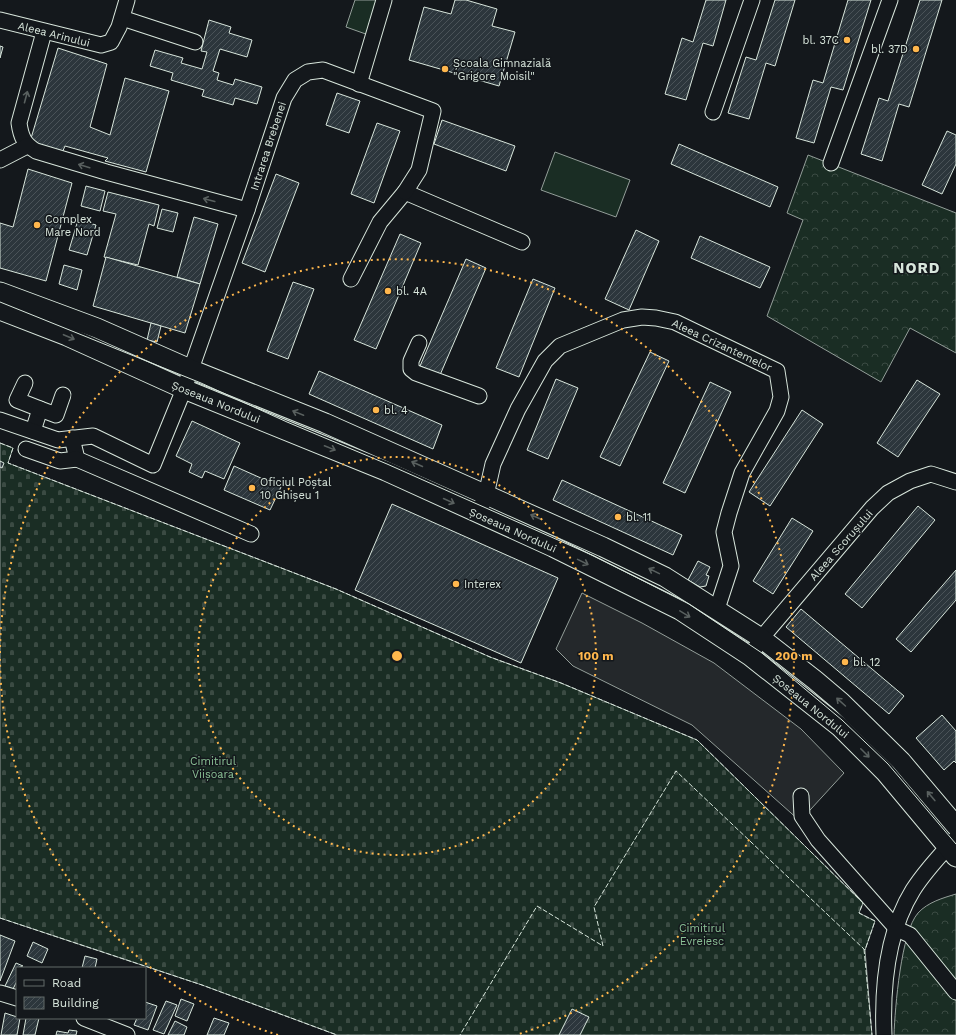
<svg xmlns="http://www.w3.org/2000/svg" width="956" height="1035" viewBox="0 0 956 1035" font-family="'Work Sans',sans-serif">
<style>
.forest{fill:url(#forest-crowns);stroke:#939e99}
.cemetery{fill:url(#cemetery-stones);stroke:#939e99}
.pitch{fill:#1a2d24;stroke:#939e99}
.parking{fill:#24282b;stroke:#939e99}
.building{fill:url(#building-hatch);stroke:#d8e6dc}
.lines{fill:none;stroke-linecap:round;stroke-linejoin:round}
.minor-casing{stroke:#d8e6dc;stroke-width:17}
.major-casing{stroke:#d8e6dc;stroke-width:21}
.minor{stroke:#14181c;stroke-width:15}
.major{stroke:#14181c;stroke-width:19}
.tram{stroke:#d8e6dc;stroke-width:1}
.fence{stroke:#d8e6dc;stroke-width:1;stroke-dasharray:5 2;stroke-linecap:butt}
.oneway{stroke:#59605f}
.ring{fill:none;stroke:#ffb74d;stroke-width:2;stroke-dasharray:2 4}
.poi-dot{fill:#ffb74d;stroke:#14181c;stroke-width:1.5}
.labels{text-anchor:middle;stroke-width:3;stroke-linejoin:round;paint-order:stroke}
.street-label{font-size:11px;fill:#d8e6dc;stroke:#14181c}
.poi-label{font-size:11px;fill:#d8e6dc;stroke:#14181c;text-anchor:start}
.park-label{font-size:11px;fill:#8ac095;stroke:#14181c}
.district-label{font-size:15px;font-weight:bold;letter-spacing:1px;fill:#d8e6dc;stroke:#14181c}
.centre{fill:#ffb74d;stroke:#14181c;stroke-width:2}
.ring-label{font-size:12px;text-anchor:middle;font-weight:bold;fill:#ffb74d;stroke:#14181c;stroke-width:3;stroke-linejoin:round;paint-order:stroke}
</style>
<defs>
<pattern id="forest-crowns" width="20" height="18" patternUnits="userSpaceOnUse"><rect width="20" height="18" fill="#1a2d24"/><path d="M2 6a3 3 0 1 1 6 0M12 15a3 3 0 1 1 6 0" fill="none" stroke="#3b4b43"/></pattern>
<pattern id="cemetery-stones" width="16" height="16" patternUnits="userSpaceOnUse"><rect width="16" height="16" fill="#1a2d24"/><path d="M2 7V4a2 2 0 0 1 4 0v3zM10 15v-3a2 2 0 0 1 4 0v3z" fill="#3b4b43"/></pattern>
<pattern id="building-hatch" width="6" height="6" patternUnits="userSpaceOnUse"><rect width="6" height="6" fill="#2c363c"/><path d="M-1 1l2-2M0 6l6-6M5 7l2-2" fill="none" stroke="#4a5358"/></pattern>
</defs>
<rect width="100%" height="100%" fill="#14181c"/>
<g class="forest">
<path d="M808,155l148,58v140l-46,-25 -29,54 -114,-66 36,-96 -16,-7z"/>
<path d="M956,894v141h-62c1,-27 7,-103 24,-122 10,-11 25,-15 38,-19z"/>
</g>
<path class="cemetery" d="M0,443l13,5 -5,15 328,126 154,68 71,26 136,57 166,163 -4,10 16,8 -10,29 7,85h-535l-135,-50 -202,-67z"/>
<g class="pitch">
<path d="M355,0h35l-13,38 -31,-11z"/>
<path d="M555,152l75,28 -14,37 -75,-27z"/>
</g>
<path class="parking" d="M582,593l60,30 72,40 87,66 43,44 -44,48 -108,-96 -119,-59 -17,-17z"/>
<g class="building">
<path d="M455,0h11l31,9 -5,17 23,6 -16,54 -90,-26 15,-53 27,7z"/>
<path d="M706,0h20l-13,46 -10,-3 -17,57 -21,-6 17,-56 11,4z"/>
<path d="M775,0h20l-20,66 -9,-3 -17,56 -21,-6 18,-56 10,3z"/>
<path d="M848,0h23l-28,90 -12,-3 -17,56 -18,-5 17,-58 10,3z"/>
<path d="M920,0h22l-33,107 -10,-3 -17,57 -21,-7 18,-56 9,3z"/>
<path d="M209,20l22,7 -2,6 23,7 -5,17 -27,-8 -7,22 6,2 -2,7 16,5 2,-6 27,8 -5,17 -22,-6 -2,7 -31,-9 2,-6 -33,-10 2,-7 -23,-7 5,-16 28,8 -2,5 21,6 5,-17 -6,-1z"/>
<path d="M0,46l3,1 -3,11z"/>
<path d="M58,48l49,16 -17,63 20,8 15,-57 44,13 -23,81 -41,-11 3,-3 -43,-12 -3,7 -33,-8z"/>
<path d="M337,93l23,8 -11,32 -23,-8z"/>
<path d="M442,120l73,26 -9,25 -72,-27z"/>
<path d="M377,123l23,8 -26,72 -23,-9z"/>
<path d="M947,131l9,4v29l-14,30 -20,-9z"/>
<path d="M679,144l99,43 -8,20 -99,-43z"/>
<path d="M28,169l44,14 -26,98 -46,-13v-45l13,4z"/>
<path d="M276,174l23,9 -34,89 -23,-9z"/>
<path d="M86,186l19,5 -5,20 -19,-5z"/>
<path d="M108,192l51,13 -5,21 -5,-2 -11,41 -34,-8 12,-43 -13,-3z"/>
<path d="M162,209l16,4 -5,19 -16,-4z"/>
<path d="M194,217l24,7 -18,60 -23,-7z"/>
<path d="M78,220l18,5 -9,30 -18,-5z"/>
<path d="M636,230l23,11 -30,69 -24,-11z"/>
<path d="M400,234l21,9 -45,106 -22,-9z"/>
<path d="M700,236l70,31 -10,21 -69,-30z"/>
<path d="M106,257l94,27 -15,49 -92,-27z"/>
<path d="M466,259l20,9 -46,107 -20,-9z"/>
<path d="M64,265l18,5 -5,20 -18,-6z"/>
<path d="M533,279l22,9 -36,89 -23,-9z"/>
<path d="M293,282l21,7 -26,70 -21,-8z"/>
<path d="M151,323l10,3 -4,16 -10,-2z"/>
<path d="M650,352l19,9 -49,105 -20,-9z"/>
<path d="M319,371l123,54 -9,24 -124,-55z"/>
<path d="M556,379l22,9 -30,71 -21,-9z"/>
<path d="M917,380l23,14 -42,63 -21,-14z"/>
<path d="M710,382l21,10 -46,101 -22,-10z"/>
<path d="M802,410l21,14 -53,82 -21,-14z"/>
<path d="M192,421l48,22 -16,36 -19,-8 -3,7 -13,-6 3,-8 -16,-8z"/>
<path d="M0,461l4,2 -2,5 -2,-1z"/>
<path d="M234,466l47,21 -11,23 -46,-20z"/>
<path d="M562,480l120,55 -9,20 -120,-55z"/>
<path d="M392,504l166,74 -37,85 -166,-73z"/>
<path d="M918,506l17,14 -73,88 -17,-14z"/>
<path d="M792,518l21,13 -40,63 -20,-13z"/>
<path d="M698,561l12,6 -4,8 3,1 -3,10 -6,1 -12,-7z"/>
<path d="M956,570v30l-45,52 -15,-13z"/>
<path d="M801,609l103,87 -15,18 -103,-87z"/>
<path d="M942,715l14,16v32l-2,-2 -10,9 -28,-32z"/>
<path d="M0,935l15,6 -15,40z"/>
<path d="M33,942l15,7 -6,14 -15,-7z"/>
<path d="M85,956l12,3 -2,9h-13z"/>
<path d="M16,963l7,3 -6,2v13l-4,8 -8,-3z"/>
<path d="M181,999l13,5 -7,17 -12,-5z"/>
<path d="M166,1001l11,4 -13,29 -11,-4z"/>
<path d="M145,1002l12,4 -9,24 -14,-5 3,-7h8z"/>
<path d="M572,1009l17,8 -9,18h-21z"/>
<path d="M5,1013l15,5 -3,17h-16z"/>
<path d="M26,1018h13l-4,17h-12z"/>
<path d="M214,1018l15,5 -5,12h-17z"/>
<path d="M175,1021l12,6 -3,8h-16z"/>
<path d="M69,1030l8,1 -1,4h-20l1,-4 11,2z"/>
</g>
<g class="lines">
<defs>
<g id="minor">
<path d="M122,18l73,24"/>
<path d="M0,20l101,25 10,-3 8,-15 8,-27"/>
<path d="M44,32l-25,91c2,14 5,21 17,28l70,21 141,38"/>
<path d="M359,84l25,-84"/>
<path d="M713,112l39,-112"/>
<path d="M0,160l27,-14"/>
<path d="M831,163l59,-163"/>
<path d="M351,279l29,-57 25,-30 117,50"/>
<path d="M419,343l-8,18v8l5,4 63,23"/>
<path d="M25,383l-8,17 23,9 -7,22"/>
<path d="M40,409l16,6 7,-20"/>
<path d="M0,420l58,20 35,-4 60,29 31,-76 63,-179 37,-112 11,-18 13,-8 15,-2 110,41 -14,59 -14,22"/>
<path d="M72,438l5,21 174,75"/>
<path d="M26,449l34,12 17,-2"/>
<path d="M478,514l8,-19 7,-31 25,-55 27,-48 15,-15 63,-26 19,-3 14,1 19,4 102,49 4,26 -4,14 -35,62 -13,40 -5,19 7,34 -14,43"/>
<path d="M750,656l14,-21 108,-127 16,-15 22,-12 21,-7 25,8"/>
<path d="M801,796l1,20 16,24 79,89 13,6 46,57"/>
<path d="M0,993l17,5"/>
<path d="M84,1018l43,17"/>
<path d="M884,1035c-2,-48 3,-103 29,-145 12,-19 28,-36 43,-52"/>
</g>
<g id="major">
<path d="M0,292l97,36 93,41 135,54 278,124 62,30 96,61 54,42 26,22 60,59 55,65"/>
<path d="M0,310l67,26 117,53 202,82 167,76 127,63 70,46 90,71 45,45 71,85"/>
</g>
</defs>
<use href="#minor" class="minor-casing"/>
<use href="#major" class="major-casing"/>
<use href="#minor" class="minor"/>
<use href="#major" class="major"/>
<path class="tram" d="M0,302l201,81 86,39 100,42 207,92 95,48 73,49 80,67 46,44 68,80"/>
<g class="fence">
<path d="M0,443l13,5 -5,15 328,126 154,68 71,26 136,57 166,163 -4,10 16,8 -10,29 -189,-179 -82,136 9,39 -66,-40 -77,129"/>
<path d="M0,918l202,67 135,50"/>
<path d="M864,949l8,86"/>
</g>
</g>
<defs><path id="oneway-shaft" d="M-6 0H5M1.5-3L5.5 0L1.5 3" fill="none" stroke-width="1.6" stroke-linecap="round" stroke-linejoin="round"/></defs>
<g class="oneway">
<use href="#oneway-shaft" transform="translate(26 97) rotate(-75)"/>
<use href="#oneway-shaft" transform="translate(84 166) rotate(-163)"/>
<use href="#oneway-shaft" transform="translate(209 200) rotate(-165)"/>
<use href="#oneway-shaft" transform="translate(69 337) rotate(23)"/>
<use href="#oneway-shaft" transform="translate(298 413) rotate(-158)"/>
<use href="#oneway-shaft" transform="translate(330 448) rotate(22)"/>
<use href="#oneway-shaft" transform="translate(417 464) rotate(-156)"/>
<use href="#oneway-shaft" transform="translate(449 501) rotate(25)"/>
<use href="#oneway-shaft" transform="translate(536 517) rotate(-156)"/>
<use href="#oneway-shaft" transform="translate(583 562) rotate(26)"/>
<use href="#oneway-shaft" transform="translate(654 571) rotate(-154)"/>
<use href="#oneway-shaft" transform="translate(685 614) rotate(31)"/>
<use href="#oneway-shaft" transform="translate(841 702) rotate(-138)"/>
<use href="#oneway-shaft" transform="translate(865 753) rotate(45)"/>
<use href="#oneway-shaft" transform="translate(931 796) rotate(-130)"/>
</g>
<g class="ring">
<circle cx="397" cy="656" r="199"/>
<path d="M278 1035A397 397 0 0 1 0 659M0 653A397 397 0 1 1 516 1035"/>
</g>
<g class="poi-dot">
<circle cx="847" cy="40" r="4"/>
<circle cx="916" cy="49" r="4"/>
<circle cx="445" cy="69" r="4"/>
<circle cx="37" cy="225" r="4"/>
<circle cx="388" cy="291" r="4"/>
<circle cx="376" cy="410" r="4"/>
<circle cx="252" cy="488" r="4"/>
<circle cx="618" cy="517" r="4"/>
<circle cx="456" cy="584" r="4"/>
<circle cx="845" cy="662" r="4"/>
</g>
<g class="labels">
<g class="street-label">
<text transform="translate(54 34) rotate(14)" y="4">Aleea Arinului</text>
<text transform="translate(268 146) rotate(-72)" y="4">Intrarea Brebenei</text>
<text transform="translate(722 345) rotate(25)" y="4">Aleea Crizantemelor</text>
<text transform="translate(216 402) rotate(22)" y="4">Șoseaua Nordului</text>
<text transform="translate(513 530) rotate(24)" y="4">Șoseaua Nordului</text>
<text transform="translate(841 545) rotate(-49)" y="4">Aleea Scorușului</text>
<text transform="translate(811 706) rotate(39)" y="4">Șoseaua Nordului</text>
</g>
<g class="poi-label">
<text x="839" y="44" text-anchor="end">bl. 37C</text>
<text x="908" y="53" text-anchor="end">bl. 37D</text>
<text x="453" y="67">Școala Gimnazială<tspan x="453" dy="13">"Grigore Moisil"</tspan></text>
<text x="45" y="223">Complex<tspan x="45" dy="13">Mare Nord</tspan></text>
<text x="396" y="295">bl. 4A</text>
<text x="384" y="414">bl. 4</text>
<text x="260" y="486">Oficiul Poștal<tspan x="260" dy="13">10 Ghișeu 1</tspan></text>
<text x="626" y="521">bl. 11</text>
<text x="464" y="588">Interex</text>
<text x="853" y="666">bl. 12</text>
</g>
<g class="park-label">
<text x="213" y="765">Cimitirul<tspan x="213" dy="13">Viișoara</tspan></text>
<text x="702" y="932">Cimitirul<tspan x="702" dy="13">Evreiesc</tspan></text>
</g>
<g class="district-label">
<text x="917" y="273">NORD</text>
</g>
</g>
<circle cx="397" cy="656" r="6" class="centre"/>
<g class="ring-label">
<text x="596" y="660">100 m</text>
<text x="794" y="660">200 m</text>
</g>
<rect x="16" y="967" width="130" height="52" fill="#14181c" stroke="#626a69"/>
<rect x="24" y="980" width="20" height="6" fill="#14181c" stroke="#626a69"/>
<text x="52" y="987" font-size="12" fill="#d8e6dc">Road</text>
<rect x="24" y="997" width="20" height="12" fill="url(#building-hatch)" stroke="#626a69"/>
<text x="52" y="1007" font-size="12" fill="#d8e6dc">Building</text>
</svg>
